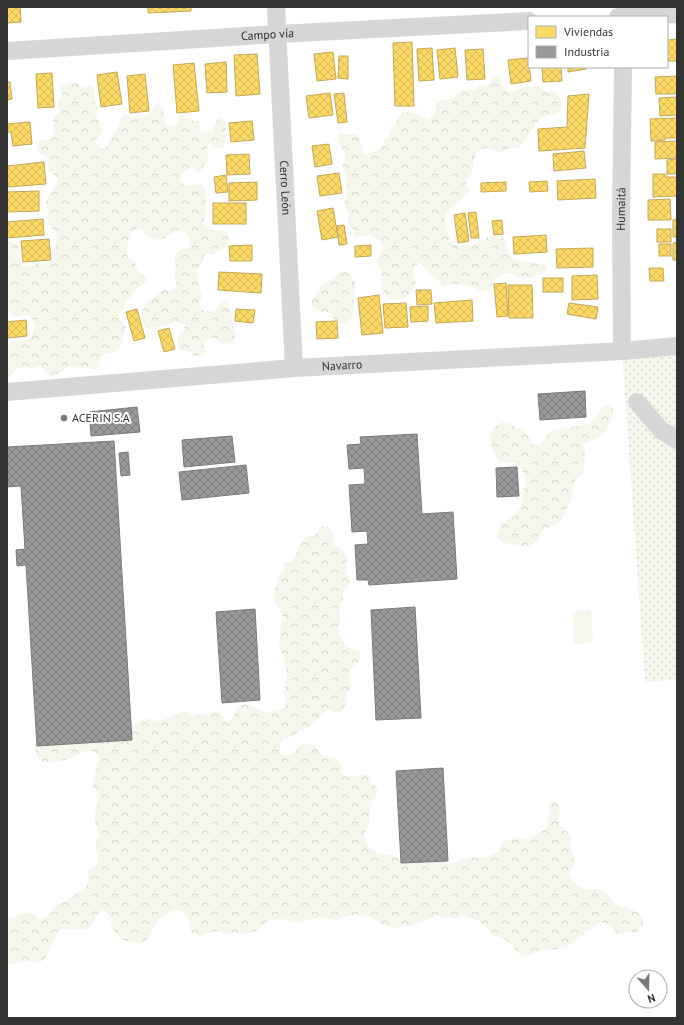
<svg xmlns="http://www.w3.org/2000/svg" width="684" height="1025" viewBox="0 0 684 1025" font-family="'PT Sans',sans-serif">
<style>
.grass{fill:#f5f7ed}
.forest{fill:url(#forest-crowns)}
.park{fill:url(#park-dots)}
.homes{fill:url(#homes-cross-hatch);stroke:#c2a756}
.industry{fill:url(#industry-cross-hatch);stroke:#7a7a7a}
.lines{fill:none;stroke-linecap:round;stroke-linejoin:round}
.minor{stroke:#d6d6d6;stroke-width:18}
.poi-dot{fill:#7a7a7a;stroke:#fff;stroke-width:1.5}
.labels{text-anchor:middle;stroke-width:4;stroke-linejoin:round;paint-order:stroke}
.street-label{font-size:12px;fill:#323232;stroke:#fff}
.poi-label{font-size:12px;fill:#323232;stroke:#fff;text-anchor:start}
</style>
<defs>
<pattern id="forest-crowns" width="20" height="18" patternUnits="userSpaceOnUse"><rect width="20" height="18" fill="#f5f7ed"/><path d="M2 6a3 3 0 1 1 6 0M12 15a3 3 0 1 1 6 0" fill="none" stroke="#d2d4cc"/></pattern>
<pattern id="park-dots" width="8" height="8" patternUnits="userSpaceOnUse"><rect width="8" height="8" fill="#f5f7ed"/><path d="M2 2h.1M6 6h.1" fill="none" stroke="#d2d4cc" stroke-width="1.8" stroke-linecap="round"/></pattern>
<pattern id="homes-cross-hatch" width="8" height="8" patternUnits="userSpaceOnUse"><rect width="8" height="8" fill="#ffd966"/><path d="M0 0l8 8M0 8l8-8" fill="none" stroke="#dbbb59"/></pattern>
<pattern id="industry-cross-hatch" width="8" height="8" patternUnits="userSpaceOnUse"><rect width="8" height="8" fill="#999"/><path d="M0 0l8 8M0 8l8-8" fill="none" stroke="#7d7d7d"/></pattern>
</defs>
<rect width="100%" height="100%" fill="#fff"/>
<path class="grass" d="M591,610l2,33 -19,1 -2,-32z"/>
<g class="forest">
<path d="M495,77h3c5,6 5,16 15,14 4,0 6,-3 9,-4 7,0 8,1 16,-1l9,6c6,-1 9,1 13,5l1,8 -1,7 -19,6 -3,3 -15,22 -5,5h-8l-11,5c-7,-5 -20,-8 -24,3 -2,4 -1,8 -2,12 -1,6 -5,10 -7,15l4,10c-6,5 -23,16 -25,24 -1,5 2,9 2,13 1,7 3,12 10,16l18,-2 10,-6 7,-2h7l7,3 1,11 6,9c11,4 23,2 33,6l1,4 -5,5 -19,5 -17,-7 -11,6 -4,10 -12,4 -10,-7 -19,-1 -8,2c-2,-8 -7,-7 -12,-12 -4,-5 -6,-9 -12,-11l-5,6v4l3,10c-9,16 -9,18 -29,15 -4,-4 -6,-13 -6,-19 0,-1 1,-5 1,-7 0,-4 -5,-7 -6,-11l8,-13 -4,-7 -10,-6 -12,2 -4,-2v-4l-5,-6 -1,-3 1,-8 -5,-10 3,-11 -1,-3 1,-11 -5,-15c1,-1 3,-3 3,-5 2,-5 -8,-17 -7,-26 19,4 21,-6 25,20l3,2 14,-6 5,-10 3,-1 2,-3 -1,-4 7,-4c1,-25 20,-12 33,-7 7,-5 5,-13 10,-19l15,-3c11,-17 17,0 26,-13h7l4,-2 1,-4z"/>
<path d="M70,83h6l8,4 7,-1 3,3 1,13 3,5 -1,10 3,3 2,11 -6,10v3l6,5 6,-3 3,-8 3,-6h3c2,-7 3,-14 8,-18l7,3 15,-1 3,-2 7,-10 6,4 2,15 2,3h3l8,-2 1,-8 3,-1 9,5 8,2 2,10 10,1 2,-1v-7l6,-7h3l4,4c0,5 0,21 -2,25l-7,1 -6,-5h-2l-2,5 2,11 -10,14 -7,-5c-10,1 -11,6 -12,14l6,4 13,-2 5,3 3,11 -1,4 -1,15 -2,7 2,2 10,5c7,-2 11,-1 14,5l-1,8c-6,7 -14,12 -23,10l-4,11 -4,3 -1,4 2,5 1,10 3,9 -3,7c1,9 11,11 18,5 2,-2 3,-6 6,-9h3l3,2 1,9 2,7v6l4,10 -2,9 -12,2 -7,-6 -7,1 -5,4 3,9 -4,4h-9l-1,-4 -10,-1 -4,-2v-12l8,-12c-3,-1 -7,-2 -10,-3 -2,0 -24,7 -25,8 -15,-7 -10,-17 -5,-28 2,-1 5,-2 7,-3 6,-5 8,-12 17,-8l7,-4v-3l-3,-6 2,-11 -2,-11 5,-5 11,-5c-1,-3 0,-10 -3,-13 -5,-5 -16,0 -22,3v2c-9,4 -18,-1 -23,-8l-4,-2 -7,4 -3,9 -1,13 1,3 7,5 4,12 5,1 3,5c-4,5 -9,7 -13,12 -3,4 -4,6 -9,9l-1,7 -4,4 -2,5 8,10 -7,22 -7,4 -8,1 -4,4v8c-5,4 -9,4 -14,1l-5,1 -12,-3 -5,5 -12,7 -4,-2 -7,-9c-3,0 -6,2 -10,2 -16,-1 -13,-1 -24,11v-33l6,-5 16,-1c7,-8 7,-18 0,-26l-15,3 -7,-7v-69l11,3v12l6,11c6,1 8,-1 13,-3 6,-2 11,1 16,-4l4,-24 -9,-13v-13l-3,-8 3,-6 5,-5 6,-12 -10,-8c-3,-10 3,-16 -11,-18l-1,-4 3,-9h8l5,-3 1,-12 -1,-8 6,-4 -1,-13 5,-4 -3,-8 2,-3z"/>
<path d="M340,271l8,1 8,12c0,3 -2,6 -2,9 -1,11 4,26 -11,31l-8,-3 -4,-7 -15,-4 -5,-6c2,-9 8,-12 11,-20l11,-5z"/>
<path d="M605,405l7,2 2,4 -8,21 -3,3 -20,10 2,8 -1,15 -1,4 -10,11 -1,15 -12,24 -17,8 -5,10 -9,7c-5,0 -8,-1 -12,-2 -10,-2 -25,-2 -17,-17 4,-7 12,-9 17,-15 3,-3 4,-9 5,-14 3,-13 6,-27 -6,-37l-15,1c-13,-13 -18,-42 8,-41l8,7 7,-1 2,7 5,3 -1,4 3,3 7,1c4,-5 6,-11 11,-15l37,-7 8,-7 6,-10z"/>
<path d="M324,526c11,2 7,11 10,19 3,3 8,4 10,7 5,7 2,13 3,20 1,4 3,8 3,12l-7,9v7l-4,6c0,4 1,9 1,13 0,3 -2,6 -2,9 0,12 12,21 22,24 0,15 -10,14 -11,22 -1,10 7,10 -3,20 1,12 -3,25 -17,15l-3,2 -13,14 -14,6 -5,5 -11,3 -3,7v8c11,5 15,-4 22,-10l12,1 9,11 12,2 6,5v11l3,2 24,-1 2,3 1,6 4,1 3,7 -6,10 -2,8 -1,15 -5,10v3l4,8 9,7 15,2 14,8 32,-5 9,6h4l19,-7 15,1 11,-5 3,-2 3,-8 3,-2 12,-4 11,2 20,-12 1,-19 2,-7 5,1 4,7 -2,11 1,5 13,11 -1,13 4,13 -6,12c2,7 13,16 21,16 3,0 7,-1 10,-1 7,4 10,10 16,15 8,5 22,5 27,14v8l-7,7 -9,-1 -9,2 -10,-10 -9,-2 -6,6 -8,4 -1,3c-6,3 -10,8 -16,11 -9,3 -16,4 -25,4 -7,1 -13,7 -21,7l-16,-17 -11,-4 -16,-15 -16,-6 -7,3 -19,-2 -22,8 -18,4 -11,-2 -16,-9 -8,-2h-11l-14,5 -18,-3 -23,6 -13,-4h-4l-11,2 -12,10 -7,2h-23l-11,-2 -15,5 -7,-2 -2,-3 -2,-11 -4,-7 -7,-3h-7c-4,7 -10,6 -14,12 -8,10 -6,24 -22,21 -5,-2 -10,-2 -15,-4l-9,-13v-3l2,-3 -7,-8 -3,-2 -3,2 -11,16c-8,3 -24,-2 -30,3 -8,7 -9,29 -19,31 -5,1 -10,-1 -15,-1 -6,1 -12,4 -18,4v-50l5,3c12,-5 16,-10 27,2l7,-3 9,-12 11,-4 9,-7 8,-2 5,-9c-3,-20 7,-11 10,-22 1,-6 -2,-11 -3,-16l5,-10c-4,-9 -7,-17 -4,-27 1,-4 3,-8 3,-12 -1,-6 -7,-7 -6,-13 1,-10 7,-20 6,-27 -9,-12 -21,-1 -31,3 -10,3 -27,8 -31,-4 -3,-6 -3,-10 0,-15l90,-12 7,-2 12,-9 11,5 30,-11 5,6 6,-2h8l11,-5 10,11c6,-1 7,-5 8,-11 11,-13 20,1 32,2 5,0 13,-2 18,-5l1,-4 -2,-10 3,-15 -3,-21 -5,-11 1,-15 3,-14 -3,-7 -4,-6 -2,-7 3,-19 2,-3 7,-4 -3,-7c18,-2 11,-18 22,-26 2,-2 6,-2 9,-2l7,-9z"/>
</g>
<path class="park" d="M677,346v334l-32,2 -23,-331z"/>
<g class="homes">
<path d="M7,7h13l1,15 -14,1z"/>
<path d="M148,7h43v4l-43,2z"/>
<path d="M677,39v22h-10v-21z"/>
<path d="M412,42l2,64h-19l-2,-63z"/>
<path d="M432,48l2,32 -15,1 -2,-32z"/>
<path d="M455,48l3,29 -18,2 -3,-29z"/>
<path d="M483,49l2,30 -18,1 -2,-30z"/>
<path d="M333,52l3,27 -19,2 -3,-27z"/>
<path d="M257,54l3,40 -24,2 -2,-41z"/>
<path d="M339,56h9v23l-10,-1z"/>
<path d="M528,58l3,23 -20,3 -3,-24z"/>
<path d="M226,62l1,30 -20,1 -2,-29z"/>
<path d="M194,63l5,48 -22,2 -4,-48z"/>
<path d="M542,67h19l1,14 -19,1z"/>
<path d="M568,67h17l1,2 -18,3z"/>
<path d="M117,72l5,32 -21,3 -4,-32z"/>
<path d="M52,73l2,34 -16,1 -2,-34z"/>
<path d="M145,74l4,37 -19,2 -3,-37z"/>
<path d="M677,76v18h-21l-1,-17z"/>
<path d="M7,82h3l2,17 -5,1z"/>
<path d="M330,93l3,22 -24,3 -3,-22z"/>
<path d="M344,93l3,29 -9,1 -4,-29z"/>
<path d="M589,94l-4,54 -46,3 -1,-22 29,-2 1,-31z"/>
<path d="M677,97v18l-17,1 -1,-18z"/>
<path d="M677,118v20h-12v2l-14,1 -1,-22z"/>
<path d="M252,121l2,19 -23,2 -2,-19z"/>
<path d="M30,122l2,22 -19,2 -2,-14h-4v-8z"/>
<path d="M677,141v17l-22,1v-17z"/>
<path d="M329,144l3,20 -17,3 -3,-21z"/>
<path d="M584,151l2,17 -32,3 -1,-17z"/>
<path d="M249,154l1,20 -23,1 -1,-20z"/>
<path d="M677,159v15h-10v-14z"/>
<path d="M44,162l2,22 -39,3v-21z"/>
<path d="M339,173l3,20 -22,3 -3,-20z"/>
<path d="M653,174h13v3h11v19l-24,1z"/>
<path d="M226,175l2,17 -12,1 -2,-16z"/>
<path d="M595,179l1,19 -38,2 -1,-19z"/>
<path d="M547,181l1,10 -18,1 -1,-10z"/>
<path d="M257,182v18l-28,1v-18z"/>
<path d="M506,182v9l-25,1v-9z"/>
<path d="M39,191v20l-32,1v-20z"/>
<path d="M670,199l1,21h-23v-20z"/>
<rect x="213" y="203" width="33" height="21"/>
<path d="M333,208l5,29 -16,3 -5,-29z"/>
<path d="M476,212l3,26h-8l-3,-25z"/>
<path d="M465,213l4,28 -11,2 -4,-28z"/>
<path d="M43,219l1,16 -37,3v-16z"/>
<path d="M677,219v18h-4v-17z"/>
<path d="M502,220l1,14 -9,1 -2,-14z"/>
<path d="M344,225l3,19 -8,1 -2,-19z"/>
<rect x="657" y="229" width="14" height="13"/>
<path d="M546,235l1,17 -33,2 -1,-17z"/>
<path d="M49,239l2,21 -28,2 -2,-21z"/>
<path d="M677,242v18h-4v-17z"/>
<rect x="659" y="244" width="12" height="12"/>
<path d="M252,245v16h-22l-1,-15z"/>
<path d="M371,245v11l-16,1v-11z"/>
<path d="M593,248v19l-36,1 -1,-19z"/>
<path d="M649,268h14l1,13h-14z"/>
<path d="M219,272l43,2 -1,19 -43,-3z"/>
<path d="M597,275l1,24 -26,1v-24z"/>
<rect x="543" y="278" width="20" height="14"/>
<path d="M506,283l2,33 -11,1 -3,-33z"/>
<path d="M508,285h24l1,33h-24z"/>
<path d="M416,290h15l1,14 -15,1z"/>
<path d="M379,295l4,38 -21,2 -4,-37z"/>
<path d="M472,300l1,21 -37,2 -2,-20z"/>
<path d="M406,303l2,24 -23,1 -2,-24z"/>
<path d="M569,303l29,4 -2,12 -29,-5z"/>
<path d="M428,306v15l-17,1 -1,-15z"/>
<path d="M137,309l8,29 -11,3 -8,-29z"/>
<path d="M236,309l19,1 -2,13 -18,-2z"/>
<path d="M26,320l1,16 -20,2v-16z"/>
<path d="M337,321l1,17 -21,1 -1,-17z"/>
<path d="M169,328l6,21 -11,3 -6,-21z"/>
</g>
<g class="industry">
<path d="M585,391l1,26 -46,3 -2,-26z"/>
<path d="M137,407l3,25 -49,4 -2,-24z"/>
<path d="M417,434l5,80 31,-2 4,67 -88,6 -1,-5h-11l-2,-35 13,-1 -1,-13 -15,1 -3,-47 16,-1 -1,-16 -15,1 -2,-24 14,-1 -1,-7z"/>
<path d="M232,436l3,26 -51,5 -2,-27z"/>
<path d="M114,441l18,299 -95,6 -11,-181 -9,1 -1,-16 9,-1 -4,-63 -14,1v-40z"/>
<path d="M128,452l2,23 -9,1 -2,-23z"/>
<path d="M246,465l3,28 -67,7 -3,-28z"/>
<path d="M517,467l2,29 -22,1 -1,-29z"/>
<path d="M415,607l6,111 -45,2 -5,-110z"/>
<path d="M255,609l5,91 -38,3 -6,-91z"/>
<path d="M443,768l5,93 -47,2 -5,-92z"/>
</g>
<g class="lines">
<g class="minor">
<path id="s1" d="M276,7l18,361"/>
<path d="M618,17l59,-3"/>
<path id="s2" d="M7,51l271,-17 251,-13"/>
<path id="s3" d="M622,351l-1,-136 2,-148"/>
<path id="s4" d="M7,392l287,-24 328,-17 55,-5"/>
<path d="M637,402l24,28 16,10"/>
</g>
</g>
<circle class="poi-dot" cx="64" cy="418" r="4"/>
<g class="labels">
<g class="street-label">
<text dy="4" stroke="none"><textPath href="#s2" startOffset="261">Campo vía</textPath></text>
<text dy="4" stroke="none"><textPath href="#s1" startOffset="181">Cerro León</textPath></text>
<text dy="4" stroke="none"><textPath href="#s3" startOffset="142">Humaitá</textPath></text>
<text dy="4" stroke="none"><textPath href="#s4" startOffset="336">Navarro</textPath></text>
</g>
<g class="poi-label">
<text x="72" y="422">ACERIN S.A</text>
</g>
</g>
<rect width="684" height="1025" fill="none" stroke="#323232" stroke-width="16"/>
<rect x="528" y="16" width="140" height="52" fill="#ffffff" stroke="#adadad"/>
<rect x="536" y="26" width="20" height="12" fill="#ffd966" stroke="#adadad"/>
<text x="564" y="36" font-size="12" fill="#323232">Viviendas</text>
<rect x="536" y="46" width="20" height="12" fill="#999999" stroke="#adadad"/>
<text x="564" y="56" font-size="12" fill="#323232">Industria</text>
<g transform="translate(648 989) rotate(160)"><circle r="19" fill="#ffffff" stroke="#adadad"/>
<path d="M0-3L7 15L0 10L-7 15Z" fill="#7a7a7a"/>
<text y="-6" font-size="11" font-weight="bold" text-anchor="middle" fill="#323232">N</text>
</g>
</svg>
